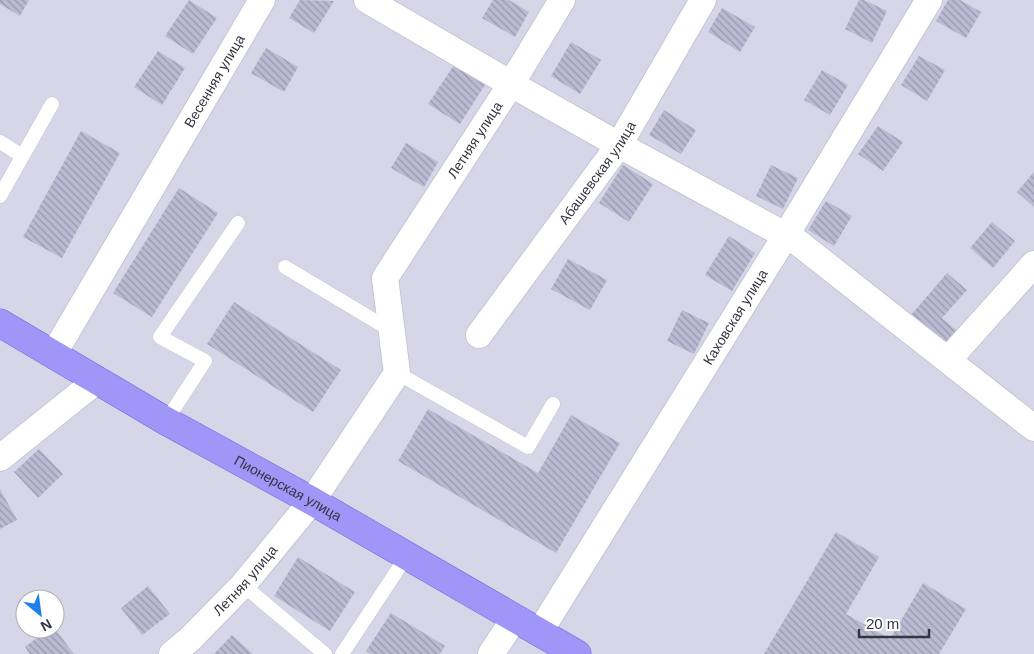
<svg xmlns="http://www.w3.org/2000/svg" width="1034" height="654" viewBox="0 0 1034 654" font-family="Arial,sans-serif">
<style>
.residential{fill:#d7d6e8;fill-rule:evenodd}
.building{fill:url(#building-back-hatch)}
.lines{fill:none;stroke-linecap:round;stroke-linejoin:round}
.service-casing{stroke:#c5c4d9;stroke-width:15}
.minor-casing{stroke:#c5c4d9;stroke-width:28}
.primary-casing{stroke:#7067db;stroke-width:29}
.service{stroke:#fff;stroke-width:14}
.minor{stroke:#fff;stroke-width:26}
.primary{stroke:#9f96f8;stroke-width:28}
.labels{text-anchor:middle;stroke-width:4;stroke-linejoin:round;paint-order:stroke}
.street-label{font-size:14px;fill:#343542;stroke:#fff}
</style>
<defs>
<pattern id="building-back-hatch" width="6" height="6" patternUnits="userSpaceOnUse" patternTransform="scale(1.25)"><rect width="6" height="6" fill="#babbd2"/><path d="M-1 5l2 2M0 0l6 6M5-1l2 2" fill="none" stroke="#9899ac"/></pattern>
</defs>
<rect width="100%" height="100%" fill="#e5e4f1"/>
<path class="residential" d="M0,0h1034v654h-1034zM25,599h30v30h-30z"/>
<g class="building">
<path d="M0,0h29l-9,16 -20,-12z"/>
<path d="M189,0l28,18 -24,36 -28,-18z"/>
<path d="M300,0l34,1 -20,32 -25,-15z"/>
<path d="M493,0h16l20,12 -14,25 -33,-19z"/>
<path d="M859,0h5l23,11 -15,32 -27,-14z"/>
<path d="M948,0h12l21,12 -15,26 -30,-17z"/>
<path d="M722,8l33,19 -15,25 -32,-20z"/>
<path d="M571,42l30,18 -21,34 -29,-18z"/>
<path d="M266,48l32,19 -14,25 -33,-19z"/>
<path d="M158,51l27,17 -23,37 -28,-18z"/>
<path d="M919,56l26,14 -18,31 -26,-16z"/>
<path d="M454,65l31,20 -25,39 -32,-20z"/>
<path d="M822,70l26,15 -18,30 -26,-15z"/>
<path d="M664,110l32,20 -15,24 -32,-19z"/>
<path d="M878,126l25,16 -20,29 -25,-17z"/>
<path d="M81,131l39,22 -58,105 -39,-21z"/>
<path d="M406,143l32,19 -14,25 -33,-19z"/>
<path d="M623,165l30,19 -24,38 -30,-19z"/>
<path d="M771,165l27,13 -15,31 -27,-13z"/>
<path d="M1034,172v35l-17,-15z"/>
<path d="M179,188l39,25 -66,104 -39,-24z"/>
<path d="M826,201l26,15 -18,30 -26,-16z"/>
<path d="M992,222l23,19 -22,27 -23,-20z"/>
<path d="M729,236l26,17 -23,38 -27,-16z"/>
<path d="M568,259l39,21 -17,30 -39,-21z"/>
<path d="M947,273l20,17 -25,28 15,13 -12,13 -34,-29z"/>
<path d="M234,302l107,68 -28,42 -106,-68z"/>
<path d="M682,310l27,13 -15,31 -27,-13z"/>
<path d="M428,409l110,64 33,-58 49,28 -64,110 -158,-92z"/>
<path d="M39,449l24,25 -25,24 -24,-26z"/>
<path d="M0,489l17,31 -17,9z"/>
<path d="M836,532l43,25 -33,57 44,25 33,-56 43,26 -27,45h-175z"/>
<path d="M298,557l57,35 -25,39 -56,-35z"/>
<path d="M148,586l22,28 -28,21 -21,-27z"/>
<path d="M391,613l54,33 -5,8h-69l-5,-3z"/>
<path d="M48,629h7l19,25h-44l-5,-7z"/>
<path d="M232,635l21,19h-39z"/>
</g>
<g class="lines">
<defs>
<g id="service">
<path d="M0,142l22,14"/>
<path d="M0,196l52,-92"/>
<path d="M285,267l107,64"/>
<path d="M397,373l131,74 25,-43"/>
<path d="M166,421l39,-60 -45,-24 78,-114"/>
<path d="M243,585l82,69"/>
<path d="M342,654l64,-97"/>
</g>
<g id="minor">
<path d="M367,0l144,84 108,61 177,96 238,187"/>
<path id="s1" d="M479,335l140,-190 84,-145"/>
<path id="s2" d="M53,355l209,-355"/>
<path d="M948,360l86,-96"/>
<path d="M0,458l96,-77"/>
<path id="s3" d="M539,633l247,-398 143,-235"/>
<path id="s4" d="M172,654l18,-15 53,-54 69,-84 85,-128 -12,-95 126,-194 51,-84"/>
<path d="M491,654l23,-35"/>
</g>
<g id="primary">
<path id="s5" d="M0,323l166,98 146,80 265,153"/>
</g>
</defs>
<use href="#service" class="service-casing"/>
<use href="#minor" class="minor-casing"/>
<use href="#primary" class="primary-casing"/>
<use href="#service" class="service"/>
<use href="#minor" class="minor"/>
<use href="#primary" class="primary"/>
</g>
<g class="labels">
<g class="street-label">
<text dy="5" stroke="none"><textPath href="#s2" startOffset="318">Весенняя улица</textPath></text>
<text dy="5" stroke="none"><textPath href="#s4" startOffset="622">Летняя улица</textPath></text>
<text dy="5" stroke="none"><textPath href="#s1" startOffset="201">Абашевская улица</textPath></text>
<text dy="5" stroke="none"><textPath href="#s3" startOffset="372">Каховская улица</textPath></text>
<text dy="5" stroke="none"><textPath href="#s5" startOffset="332">Пионерская улица</textPath></text>
<text dy="5" stroke="none"><textPath href="#s4" startOffset="104">Летняя улица</textPath></text>
</g>
</g>
<g transform="translate(40 614) rotate(151)"><circle r="24" fill="#ffffff" stroke="#aeaeb3"/>
<path d="M0-4L9 19L0 12L-9 19Z" fill="#1f80ec"/>
<text y="-8" font-size="14" font-weight="bold" text-anchor="middle" fill="#343542">N</text>
</g>
<path d="M859 629v8h70v-8" fill="none" stroke="#343542" stroke-width="2.5"/>
<text x="866" y="629" font-size="15" fill="#343542" stroke="#ffffff" stroke-width="4" paint-order="stroke">20 m</text>
</svg>
